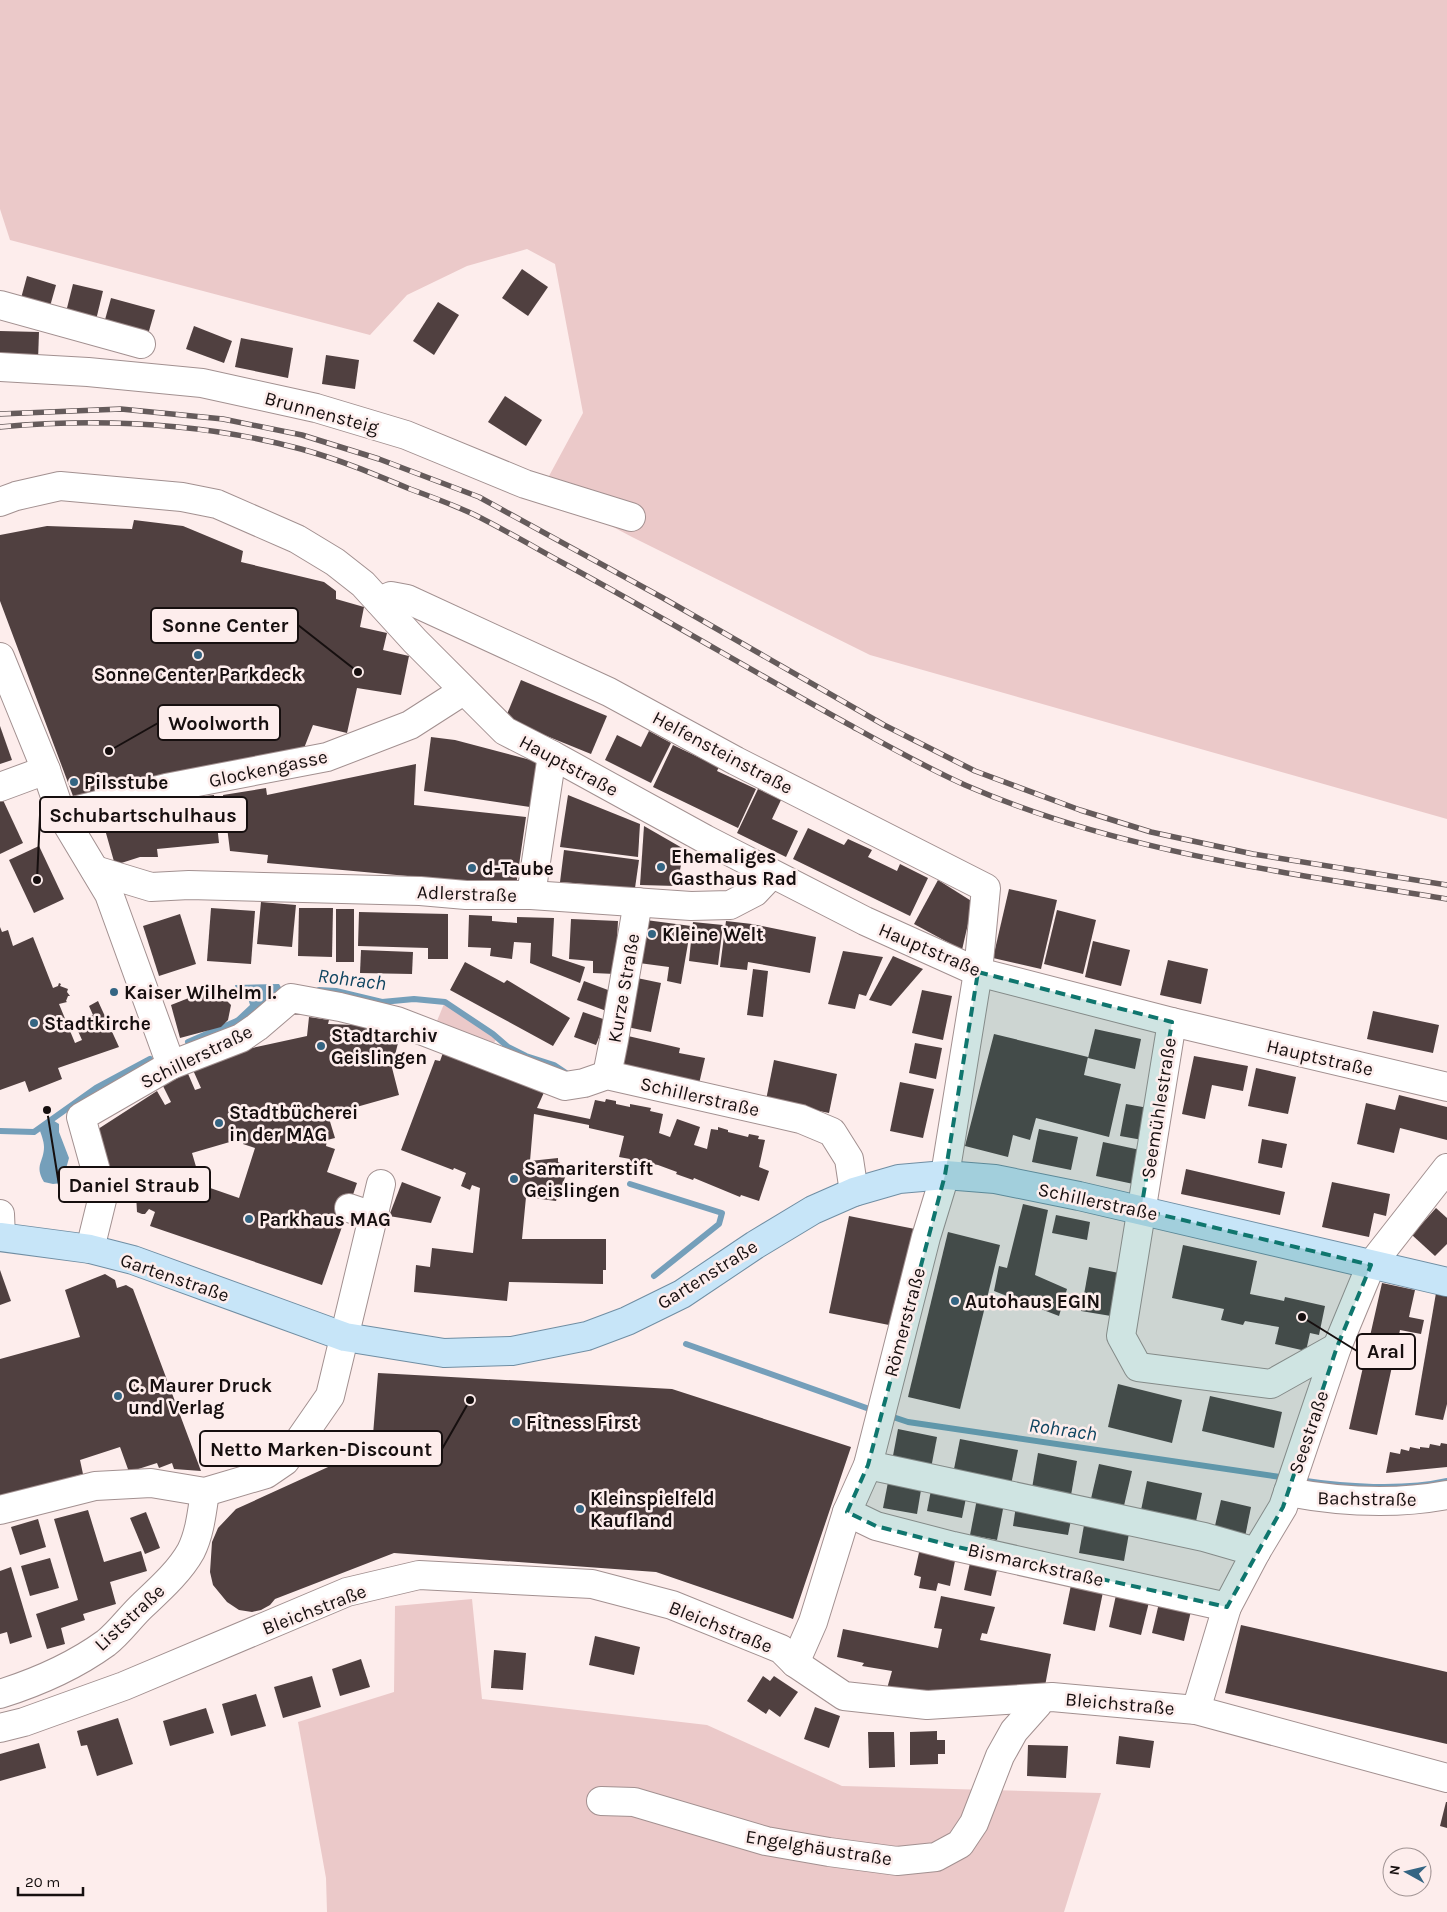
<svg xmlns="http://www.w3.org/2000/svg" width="1447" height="1912" viewBox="0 0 1447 1912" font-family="Karla,sans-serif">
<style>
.green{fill:#ebc9c9}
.water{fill:#759fba}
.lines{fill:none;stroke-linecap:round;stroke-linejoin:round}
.stream{stroke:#759fba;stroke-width:6}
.building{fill:#504040;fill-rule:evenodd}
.minor-casing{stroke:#a29090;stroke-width:30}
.major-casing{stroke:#708ea3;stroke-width:30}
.minor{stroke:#fff;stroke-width:28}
.major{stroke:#c7e5f8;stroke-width:28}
.rail-casing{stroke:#655b5b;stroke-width:5.5}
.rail{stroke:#fdedec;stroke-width:4;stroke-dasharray:11;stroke-linecap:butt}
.marked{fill:#0f766e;fill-opacity:0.2;stroke:#0f766e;stroke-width:4;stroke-dasharray:10 6;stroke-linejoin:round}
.poi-dot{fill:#346583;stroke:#fdedec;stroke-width:2}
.labels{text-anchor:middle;stroke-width:5;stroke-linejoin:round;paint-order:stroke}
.street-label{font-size:19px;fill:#160f0f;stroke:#fdedec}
.poi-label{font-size:19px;font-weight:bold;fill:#160f0f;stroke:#fdedec;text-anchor:start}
.water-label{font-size:20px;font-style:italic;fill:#0e4460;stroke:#fdedec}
.leader{fill:none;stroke:#160f0f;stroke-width:2}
.callout-dot{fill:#160f0f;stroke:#fdedec;stroke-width:2}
.callout{fill:#fdedec;stroke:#160f0f;stroke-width:2}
.callout-label{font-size:20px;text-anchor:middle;font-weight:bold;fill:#160f0f}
</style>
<rect width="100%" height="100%" fill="#fdedec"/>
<g class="green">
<path d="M0,0h1447v819l-577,-164 -238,-118 -90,-48 41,-76 -28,-149 -28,-15 -60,17 -60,29 -37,40 -360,-95 -10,-31z"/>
<path d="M444,1004l53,34 -3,5 -57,-22z"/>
<path d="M472,1599l10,100 225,26 135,61 259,7 -37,119h-737l-1,-34 -28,-156 96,-30 1,-86z"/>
</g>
<g class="water">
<path d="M279,984l6,10 -49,35 -7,-1 5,-8 16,-15 -3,-10 -11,-6 -1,-4z"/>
<path d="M51,1119l8,5v8l10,26 -7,25 -9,1 -9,-2c-10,-17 0,-20 0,-35 0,-6 -3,-13 -5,-19z"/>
</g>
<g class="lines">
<g class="stream">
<path d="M319,990l17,1 46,11 32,-3 31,3 48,32 15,13 18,9 28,9 12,8"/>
<path d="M188,1042l51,-22"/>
<path d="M0,1131l34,1 62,-44 54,-29"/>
<path d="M630,1184l92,29 -3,11 -65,52"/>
<path d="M686,1344l189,67"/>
<path d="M887,1415l21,7 379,56"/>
<path d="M1299,1480c45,7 104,11 148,1"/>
</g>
</g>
<g class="building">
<path d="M522,269l26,18 -20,29 -26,-18z"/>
<path d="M27,276l29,9 -7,25 -29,-8z"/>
<path d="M73,284l30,7 -8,33 -30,-8z"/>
<path d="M111,298l44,12 -8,28 -44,-11z"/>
<path d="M438,302l21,13 -25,40 -21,-14z"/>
<path d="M194,326l38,15 -8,22 -38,-14z"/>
<path d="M0,331l39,1 -1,28 -38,-1z"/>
<path d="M241,338l52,10 -5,30 -53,-11z"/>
<path d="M326,355l33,5 -4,29 -33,-5z"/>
<path d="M505,396l37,24 -16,26 -38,-24z"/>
<path d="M134,520l49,6 60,25 -2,11 83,20 12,9v8l28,8 -4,20 27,6 -4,17 26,6 -8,39 -44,-7 -10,45 -34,-8 -12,31 -228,40 -73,-195v-66l47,-9 85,3z"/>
<path d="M521,680l86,36 -16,38 -86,-35z"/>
<path d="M0,726l12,34 -12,4z"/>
<path d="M649,731l22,12 -20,40 -46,-23 12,-25 24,12z"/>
<path d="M431,737l24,3 87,23 -12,44 -106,-16z"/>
<path d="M673,745l46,22 -2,4 39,18 -18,39 -85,-41z"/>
<path d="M416,764l-2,41 112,12 -10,69 -249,-23 1,-8 -38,-4 -7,-56 43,-7 1,7z"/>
<path d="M758,789l23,11 -9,19 26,12 -12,26 -49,-24z"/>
<path d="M214,795l5,48 -62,6 1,8h-18l-25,8 -15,-53 72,-12z"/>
<path d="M568,795l72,29 -2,33 -78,-10z"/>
<path d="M3,800l20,43 -23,11v-53z"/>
<path d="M644,826l40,23 -7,37 -37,-1z"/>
<path d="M808,828l36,17 4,-6 24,11 -4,7 29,14 3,-7 28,14 -18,38 -117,-57z"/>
<path d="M39,846l25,53 -30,14 -25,-53z"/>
<path d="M564,850l75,10 -4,28 -75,-6z"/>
<path d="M938,880l35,22 -11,48 -48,-26z"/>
<path d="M1009,889l48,11 -16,69 -48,-11z"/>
<path d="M261,902l35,3 -4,42 -35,-3z"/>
<path d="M211,908l44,3 -4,53 -44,-3z"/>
<path d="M299,908h34l-1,49 -34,-1z"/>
<rect x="336" y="909" width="18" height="53"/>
<path d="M1057,910l39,10 -13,54 -39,-10z"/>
<path d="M359,912l89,2v45h-20v-11l-70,-2z"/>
<path d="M180,914l16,50 -37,12 -16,-50z"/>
<path d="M469,915l23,1v5l25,2v-6l37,1 -2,38 33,11 -5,16 -50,-20 1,-20 -17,-1 -2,17 -22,-3 1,-8 -23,-1z"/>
<path d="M571,919l47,2 -3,53 -22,-1v-12l-24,-2z"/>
<path d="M646,920l45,6 -10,58 -14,-3 2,-14 -30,-4z"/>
<path d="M726,921l26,3 64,13 -6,36 -62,-11 -1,8 -27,-3z"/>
<path d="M693,922l30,3 -5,40 -29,-4z"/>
<path d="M0,927l2,5 6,-2 5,16 20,-9 20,51 5,-2 1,-3 2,1 -1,2 8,3 -1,3 3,4h-2l-2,5 1,1 -8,2 16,39 7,-3 -8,-18 19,-7 -4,-9 9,-5 21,46 -61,21 4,11 -33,13 -4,-11 -25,9z"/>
<path d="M1093,941l37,9 -9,36 -36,-9z"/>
<path d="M361,950l52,2 -1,22 -52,-1z"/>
<path d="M843,951l40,6 -17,39 -7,-2 -4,15 -27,-5z"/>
<path d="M893,956l30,13 -32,37 -22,-6z"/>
<path d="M1168,960l40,9 -7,35 -41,-9z"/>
<path d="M465,962l39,21 3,-3 63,38 -17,28 -103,-56z"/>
<path d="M753,969l15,2 -5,46 -16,-2z"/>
<path d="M637,978l24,5 -10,49 -24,-5z"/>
<path d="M584,981l32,12 -7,19 -32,-12z"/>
<path d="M214,988l17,17 -3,15 -7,7 -41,11 -9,-33z"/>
<path d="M922,990l30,6 -9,44 -31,-7z"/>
<path d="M1373,1011l66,14 -6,28 -66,-14z"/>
<path d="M583,1012l23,8 -10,25 -22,-8z"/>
<path d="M309,1017l20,3 -1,4 26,1 46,10 -5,20 -6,1 10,39 -71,20 7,23 -8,2 -1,6 9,3 -8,23 30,11 -35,102 -172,-59 5,-14 -6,-3 -4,5h-3l-5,-2 -1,-18 -21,6 -20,-69 62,-40 8,14 6,-3 -10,-20 25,-13 9,21 6,-2 -8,-18 59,-22 55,-12zM240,1139l4,2 -1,3 12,4 -16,50 -49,-17 3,-10 4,-1 -5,-17z"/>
<path d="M1095,1029l46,10 -6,30 -47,-11z"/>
<path d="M994,1034l94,23 -4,18 37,9 -12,53 -73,-19 -6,22 -17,-5 -5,22 -43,-11z"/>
<path d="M628,1036l52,12 -1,5 26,5 -7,30 -78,-18z"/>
<path d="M915,1043l27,5 -6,31 -27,-6z"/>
<path d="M444,1050l102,38 -9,20 53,11 5,-19 10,2 1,-3 10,2v3l14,3v-3l21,4 -1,3 13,3 -4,19 11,4 7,-18 23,8 -6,18 13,4 4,-20 7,1v-3l10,3v2l20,5 1,-3 10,2 -1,3 7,1 -6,27 10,4 -10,30 -18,-6 -1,2 -46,-19 -1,2 -17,-6 1,-2 -19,-7 -10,-2v3l-19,-4 1,-3 -11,-2 5,-21 -35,-8v-3l-55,-11 -4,47 28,-3v4l11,5 -13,34 -30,-4 -4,42h84v31h-3v14l-94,-2 -2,19 -93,-9 2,-27 14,2 2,-19 41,5 7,-65 -8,-3 -2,5 -9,-4 5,-13 -12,-5 -1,2 -52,-20 34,-90 5,1z"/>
<path d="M1194,1056l54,10 -5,25 -31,-6 -7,34 -23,-5z"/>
<path d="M774,1060l63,14 -8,39 -63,-13z"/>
<path d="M1256,1068l40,9 -8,37 -40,-8z"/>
<path d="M900,1082l34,7 -11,49 -33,-7z"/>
<path d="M1399,1095l48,12v33l-47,-12 -6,25 -37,-9 9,-41 29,7z"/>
<path d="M1126,1104l28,5 -6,32 -28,-5z"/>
<path d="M1039,1129l39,8 -7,33 -39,-8z"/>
<path d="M1262,1139l25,5 -5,24 -24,-5z"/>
<path d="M1103,1142l42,9 -7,34 -42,-9z"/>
<path d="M1186,1169l99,23 -5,23 -99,-21z"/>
<path d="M402,1182l39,15 -10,26 -42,-7z"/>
<path d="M1332,1182l58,12 -4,22 -12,-3 -5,24 -47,-10z"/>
<path d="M1023,1204l25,6 -13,65 32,14 -8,27 -65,-25 5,-25 8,2z"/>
<path d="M1436,1208l11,10v26l-12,12 -23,-21z"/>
<path d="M1056,1215l34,7 -3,18 -35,-7z"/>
<path d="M849,1216l66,13 -21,97 -65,-13z"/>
<path d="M948,1232l52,13 -40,164 -52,-12z"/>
<path d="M1183,1245l74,16 -7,33 34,7 1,-4 40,9 -6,29 -9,-2 -4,18 -31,-7 4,-17 -34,-6 -2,4 -22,-5 3,-11 -52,-11z"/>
<path d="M1089,1267l30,6 -8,43 -30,-5z"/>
<path d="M0,1270l11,31 -11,4z"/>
<path d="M105,1274l10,6 2,8 9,-3 7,4 68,182 -27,-2 -2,-6 -13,5 -2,-5 -28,9 -9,-25 -40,13 3,14 -83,23v-138l80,-22 -15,-47z"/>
<path d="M1382,1283l33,7 -6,27 15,3 -3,14 -21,-4 -23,105 -28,-6z"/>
<path d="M1436,1293l11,2v109l-4,16 -28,-5z"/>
<path d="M378,1373l294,16 179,58 -58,172 -137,-47 -262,-19 -119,46 -5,6 -9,5 -9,2 -13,-2 -12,-8 -14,-17 -3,-13 2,-30 6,-14 18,-19 136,-62z"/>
<path d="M1118,1384l64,16 -10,43 -64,-16z"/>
<path d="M1210,1396l72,16 -8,36 -72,-17z"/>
<path d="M898,1429l39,8 -6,31 -39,-7z"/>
<path d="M960,1439l58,11 -7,35 -58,-11z"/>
<path d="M1441,1443l6,1v23l-61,6 4,-21 10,2 1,-5 8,2 1,-4 10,2v-2l9,1 1,-4 10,2z"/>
<path d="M1038,1453l39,8 -7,40 -39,-7z"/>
<path d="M1099,1464l33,7 -9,39 -33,-7z"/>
<path d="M889,1477l33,7 -5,30 -34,-6z"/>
<path d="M1147,1481l55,12 -7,33 -55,-11z"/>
<path d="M932,1485l35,8 -5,25 -35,-7z"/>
<path d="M977,1499l27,5 -7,36 -27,-5z"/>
<path d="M1221,1500l30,7 -6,30 -31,-7z"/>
<path d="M1016,1506l56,9 -4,20 -55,-9z"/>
<path d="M88,1510l16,52 37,-11 6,20 -37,11 6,22 -33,10 2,6 -24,8 4,16 -18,5 -11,-35 42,-14 -24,-81z"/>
<path d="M146,1512l14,36 -15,6 -15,-36z"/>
<path d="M1086,1514l45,8 -7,39 -45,-8z"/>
<path d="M38,1519l8,28 -26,8 -9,-28z"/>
<path d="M920,1548l36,8 -6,30 -12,-3 -2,8 -17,-3 2,-11 -7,-2z"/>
<path d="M50,1558l9,30 -29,8 -9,-30z"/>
<path d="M970,1563l27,7 -6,26 -27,-6z"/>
<path d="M11,1567l21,70 -22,7 -3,-12 -7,2v-63z"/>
<path d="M1071,1585l32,7 -8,39 -32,-7z"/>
<path d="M1116,1595l33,7 -8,33 -32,-8z"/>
<path d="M941,1596l54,11 -8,27 -5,-1 -2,7 71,14 -6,32 -108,12 -51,-6 6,-21 -30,-5 2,-3 -27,-6 6,-28 95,19 4,-19 -8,-1z"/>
<path d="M1159,1603l32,8 -7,30 -32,-8z"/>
<path d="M1241,1625l206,47v72l-222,-51z"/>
<path d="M595,1636l45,11 -6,28 -45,-10z"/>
<path d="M494,1650l32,3 -3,37 -32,-2z"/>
<path d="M361,1659l9,28 -30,9 -8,-27z"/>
<path d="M312,1676l9,31 -38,11 -9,-31z"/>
<path d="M763,1676l7,5 4,-5 24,16 -18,25 -11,-8 -3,5 -19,-13z"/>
<path d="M256,1694l10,32 -35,10 -9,-32z"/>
<path d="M815,1707l25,9 -11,32 -25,-9z"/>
<path d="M206,1708l8,25 -44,13 -7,-25z"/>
<path d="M118,1718l15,46 -36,12 -10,-31 -6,1 -4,-15z"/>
<path d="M937,1731v9h8v14h-7v10l-28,1v-33z"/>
<path d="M868,1732h26l1,35 -26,1z"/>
<path d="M1119,1736l35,5 -4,27 -34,-4z"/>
<path d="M39,1743l7,25 -46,13v-27z"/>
<path d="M1028,1745l40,1 -2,32 -39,-2z"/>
<path d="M1446,1802h1v26l-7,-2z"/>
</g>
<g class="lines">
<defs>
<g id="minor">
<path d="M0,305l141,39"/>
<path d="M0,367l88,5 114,11 114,25 90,27 119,49 106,33"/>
<path d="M0,502l16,-6 44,-10 122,11 35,7 80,35 38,23 28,22 52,57 90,90 47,24 153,84 160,82 113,51 194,50 275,65"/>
<path d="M379,601l12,-5 16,3 202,93 127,69 250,127 -8,84 -33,203 -19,62 -58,228 -21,47 -34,110 -18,41"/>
<path d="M0,657l46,113 15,44 48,80 62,171"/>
<path d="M0,787l46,-17"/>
<path d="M61,814l105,-26 161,-31 83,-32 53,-34"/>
<path d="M95,870l56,17 38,-2 231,6 46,4h65l160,11 39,-1 25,-13 17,-18"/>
<path d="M531,895l21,-140"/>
<path d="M1172,1022l-51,314 17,31 133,17 66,-37"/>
<path d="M607,1075l7,-35 24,-138"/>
<path d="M349,1208l24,8"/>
<path d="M0,1214l1,23"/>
<path d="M90,1249l13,-53 -22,-79 90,-52 70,-27 16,-11 34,-29 49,9 57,14 168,65 19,-3 23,-8 194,44 31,13 17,27 5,33"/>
<path d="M868,1465l336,72 52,15"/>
<path d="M1288,1492c53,10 106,13 159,3"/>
<path d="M0,1510l95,-24 56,-3 54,9 61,-18 19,-13 45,-65 51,-212"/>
<path d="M847,1512l29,14 77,20 274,61"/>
<path d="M0,1694c38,-12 73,-27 106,-51 14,-11 24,-26 37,-38 17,-16 37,-34 48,-54 9,-18 11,-40 14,-59"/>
<path d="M1196,1710l31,-103 29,-55 27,-45 54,-160 34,-82 76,-97"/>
<path d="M0,1728l24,-6 100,-36 223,-94 72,-17 173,9 80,21 109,44 14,14 49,33 83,9 125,-8 144,13 251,68"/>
<path d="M601,1801l33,1 132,39 63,11 68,9 39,-4 24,-13 14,-21 26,-67 14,-25 24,-27 1,-6"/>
</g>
<path id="major" d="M0,1237l90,12 43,11 212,77 99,16 68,-2 75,-15 40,-15 55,-27 73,-49 58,-35 41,-18 45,-13 46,-4 50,4 84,17 368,86"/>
</defs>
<use href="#minor" class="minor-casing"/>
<use href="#major" class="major-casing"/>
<use href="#minor" class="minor"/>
<use href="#major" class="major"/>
<defs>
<g id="rail">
<path d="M0,414l121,-5 102,10 79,16 77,24 100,38 184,101 221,127 91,46 105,39 71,22 102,22 194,31"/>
<path d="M0,427c100,-9 203,-4 301,22 37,10 73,25 109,40 22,8 44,16 65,26 30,15 59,32 88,48 96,52 189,108 285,161 38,21 77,43 117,61 153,67 319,87 482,114"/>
</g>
</defs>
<use href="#rail" class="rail-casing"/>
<use href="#rail" class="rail"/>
</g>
<path class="marked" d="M978,972l194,50 -31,188 230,55 -34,82 -54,160 -56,100 -274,-61 -77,-20 -29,-14 21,-47 77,-290z"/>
<g class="poi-dot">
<circle cx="198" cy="655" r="5"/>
<circle cx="74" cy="782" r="5"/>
<circle cx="661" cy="867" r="5"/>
<circle cx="472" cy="868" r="5"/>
<circle cx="652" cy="934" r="5"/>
<circle cx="114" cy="992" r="5"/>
<circle cx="34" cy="1023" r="5"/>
<circle cx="321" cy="1046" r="5"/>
<circle cx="219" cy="1123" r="5"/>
<circle cx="514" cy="1179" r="5"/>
<circle cx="249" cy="1219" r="5"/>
<circle cx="955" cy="1301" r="5"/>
<circle cx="118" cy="1396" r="5"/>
<circle cx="516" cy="1422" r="5"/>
<circle cx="580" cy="1509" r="5"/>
</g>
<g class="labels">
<g class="street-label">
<text transform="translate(322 412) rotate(15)" y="7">Brunnensteig</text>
<text transform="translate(723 752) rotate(28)" y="7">Helfensteinstraße</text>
<text transform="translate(569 765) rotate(28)" y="7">Hauptstraße</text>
<text transform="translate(268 768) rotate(-12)" y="7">Glockengasse</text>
<text transform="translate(467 893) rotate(2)" y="7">Adlerstraße</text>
<text transform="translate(930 949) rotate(23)" y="7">Hauptstraße</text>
<text transform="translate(623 988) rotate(-80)" y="7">Kurze Straße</text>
<text transform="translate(196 1056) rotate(-26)" y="7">Schillerstraße</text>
<text transform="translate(1320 1057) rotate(13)" y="7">Hauptstraße</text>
<text transform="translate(700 1096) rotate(13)" y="7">Schillerstraße</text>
<text transform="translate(1158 1108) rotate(-81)" y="7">Seemühlestraße</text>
<text transform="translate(1098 1201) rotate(12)" y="7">Schillerstraße</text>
<text transform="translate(707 1274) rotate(-32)" y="7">Gartenstraße</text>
<text transform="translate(175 1277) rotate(19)" y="7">Gartenstraße</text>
<text transform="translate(904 1322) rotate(-75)" y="7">Römerstraße</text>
<text transform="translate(1308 1432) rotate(-71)" y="7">Seestraße</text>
<text transform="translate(1367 1498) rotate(1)" y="7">Bachstraße</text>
<text transform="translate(1036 1564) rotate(13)" y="7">Bismarckstraße</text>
<text transform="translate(314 1609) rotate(-21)" y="7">Bleichstraße</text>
<text transform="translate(129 1617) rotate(-43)" y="7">Liststraße</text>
<text transform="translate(721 1626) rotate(22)" y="7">Bleichstraße</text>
<text transform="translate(1120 1703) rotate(5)" y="7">Bleichstraße</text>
<text transform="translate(819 1847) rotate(9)" y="7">Engelghäustraße</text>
</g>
<g class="poi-label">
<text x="198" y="681" text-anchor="middle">Sonne Center Parkdeck</text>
<text x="84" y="789">Pilsstube</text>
<text x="671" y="863">Ehemaliges<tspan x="671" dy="22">Gasthaus Rad</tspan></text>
<text x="482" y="875">d-Taube</text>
<text x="662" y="941">Kleine Welt</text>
<text x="124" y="999">Kaiser Wilhelm I.</text>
<text x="44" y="1030">Stadtkirche</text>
<text x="331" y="1042">Stadtarchiv<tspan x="331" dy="22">Geislingen</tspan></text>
<text x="229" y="1119">Stadtbücherei<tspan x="229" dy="22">in der MAG</tspan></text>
<text x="524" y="1175">Samariterstift<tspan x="524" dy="22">Geislingen</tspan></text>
<text x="259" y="1226">Parkhaus MAG</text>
<text x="965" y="1308">Autohaus EGIN</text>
<text x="128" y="1392">C. Maurer Druck<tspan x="128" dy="22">und Verlag</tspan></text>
<text x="526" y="1429">Fitness First</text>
<text x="590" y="1505">Kleinspielfeld<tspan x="590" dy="22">Kaufland</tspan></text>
</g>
<g class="water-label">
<text transform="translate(352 979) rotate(7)" y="7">Rohrach</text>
<text transform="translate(1063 1429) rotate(8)" y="7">Rohrach</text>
</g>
</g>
<path class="leader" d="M358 672L298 625M109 751L158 723M37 880L40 815M47 1110L59 1185M1302 1317L1357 1351M470 1400L442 1449"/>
<g class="callout-dot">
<circle cx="358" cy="672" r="5"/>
<circle cx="109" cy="751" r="5"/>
<circle cx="37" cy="880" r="5"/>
<circle cx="47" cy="1110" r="5"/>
<circle cx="1302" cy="1317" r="5"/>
<circle cx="470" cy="1400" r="5"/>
</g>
<g class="callout">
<rect x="151" y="608" width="147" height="35" rx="5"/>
<rect x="158" y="705" width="122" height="35" rx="5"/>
<rect x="40" y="797" width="207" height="35" rx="5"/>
<rect x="59" y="1167" width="151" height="35" rx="5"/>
<rect x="1357" y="1334" width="58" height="35" rx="5"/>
<rect x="200" y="1431" width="242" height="35" rx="5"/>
</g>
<g class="callout-label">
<text x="225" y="632">Sonne Center</text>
<text x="219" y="730">Woolworth</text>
<text x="143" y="822">Schubartschulhaus</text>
<text x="134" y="1192">Daniel Straub</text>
<text x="1386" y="1358">Aral</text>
<text x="321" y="1456">Netto Marken-Discount</text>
</g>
<g transform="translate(1407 1872) rotate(278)"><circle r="24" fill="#fdedec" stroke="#a19494"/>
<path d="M0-4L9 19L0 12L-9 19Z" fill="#346583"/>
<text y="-8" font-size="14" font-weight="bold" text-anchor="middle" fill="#160f0f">N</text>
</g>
<path d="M18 1887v8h65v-8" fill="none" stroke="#160f0f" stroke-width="2.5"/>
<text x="25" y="1887" font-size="15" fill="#160f0f" stroke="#fdedec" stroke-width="4" paint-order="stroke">20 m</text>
</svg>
